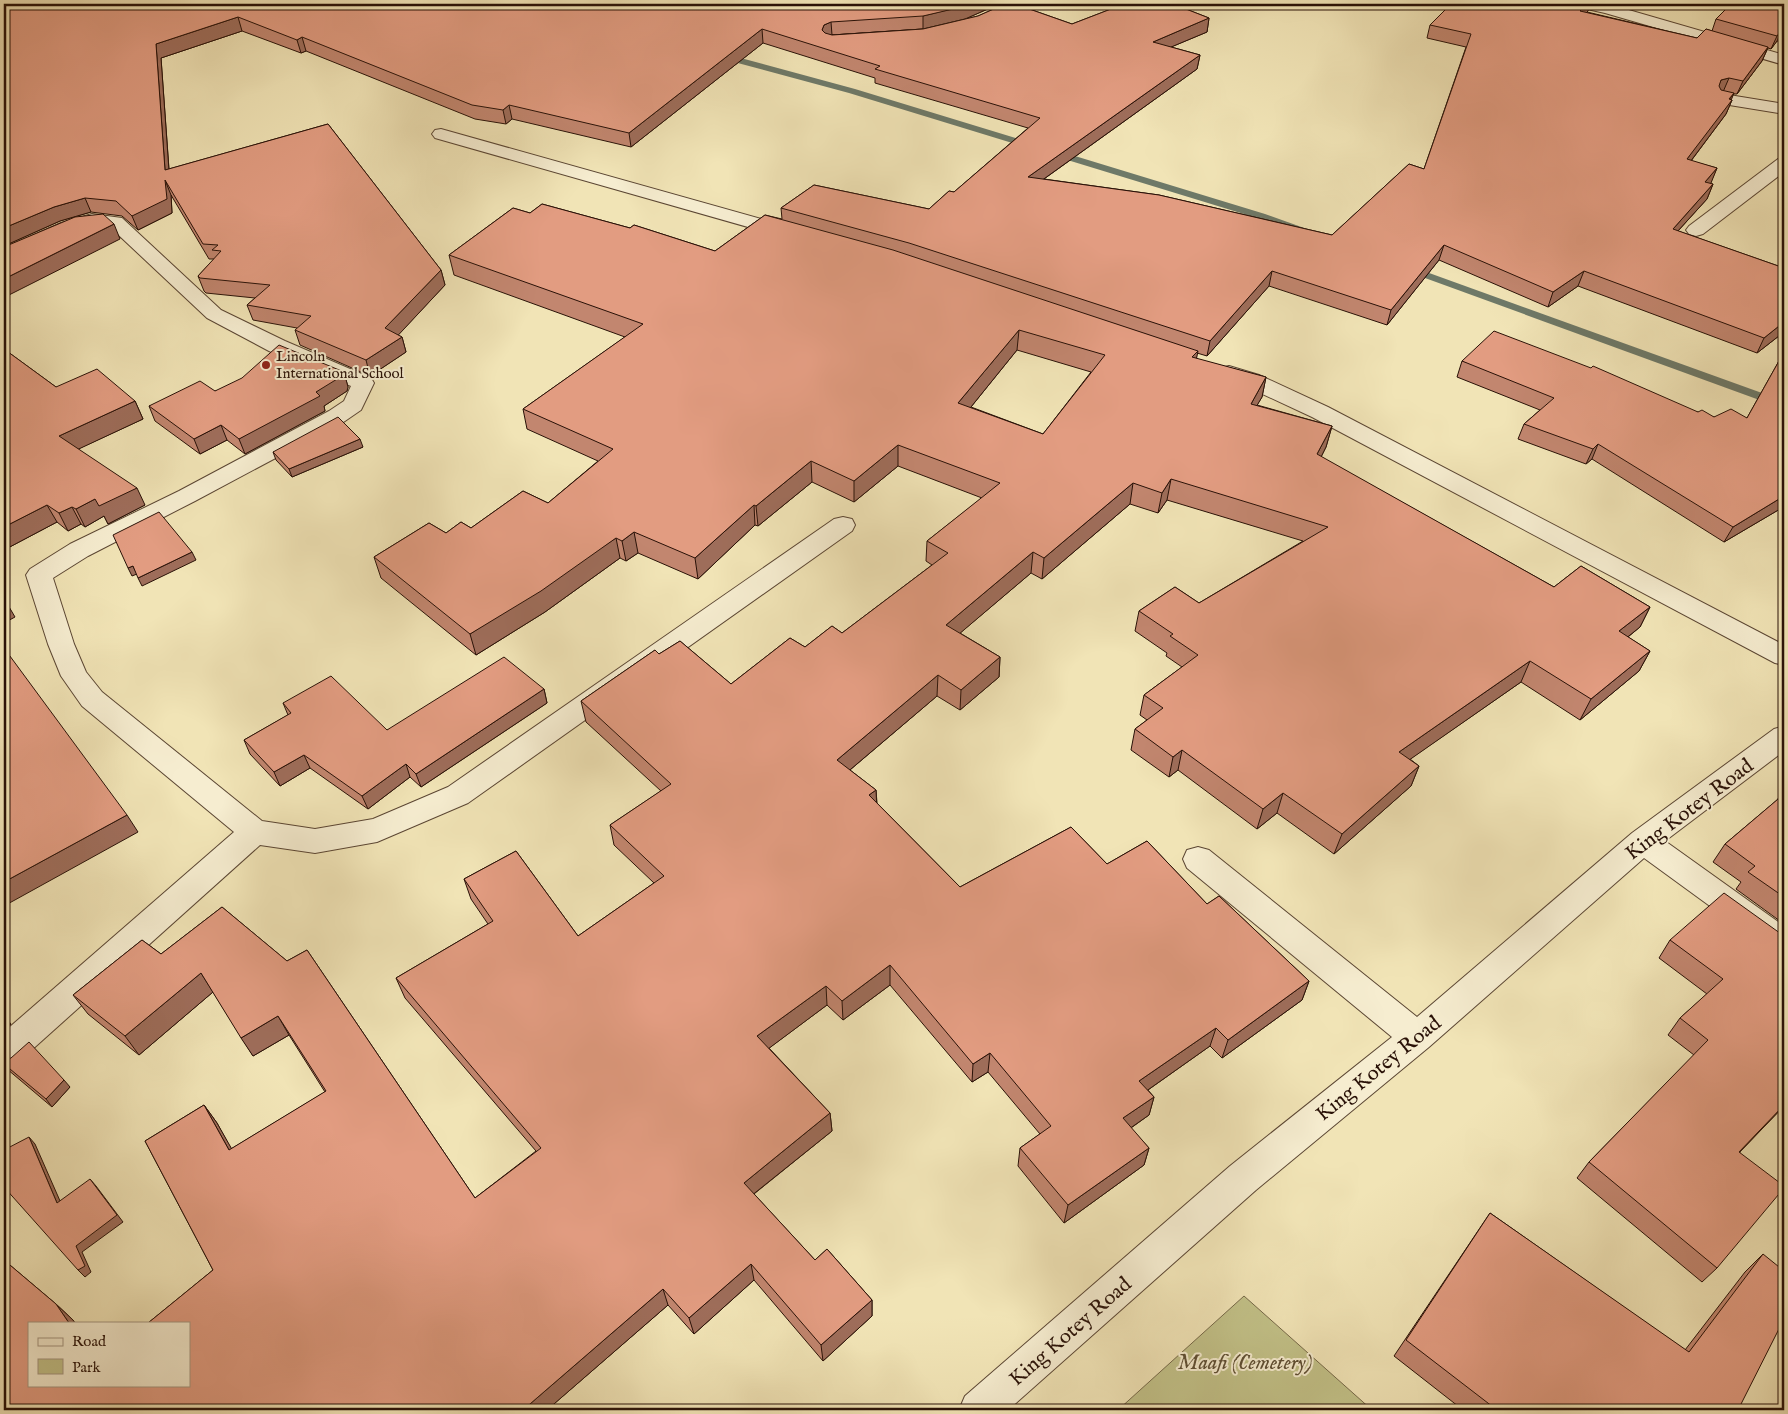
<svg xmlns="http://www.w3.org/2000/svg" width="1788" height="1414" viewBox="0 0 1788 1414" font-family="'IM FELL English',serif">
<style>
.green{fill:#c2c188;stroke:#766948}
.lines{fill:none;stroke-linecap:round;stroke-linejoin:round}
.stream{fill:#6e7968;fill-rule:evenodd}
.minor-casing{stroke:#5b4633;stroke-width:2}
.minor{fill:#f6edd0;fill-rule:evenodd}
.wall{fill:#c2866f;stroke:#291107;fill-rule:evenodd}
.shaded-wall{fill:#9e6d5a;stroke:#291107}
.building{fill:#e29c81;stroke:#291107;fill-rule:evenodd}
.poi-dot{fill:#8f2418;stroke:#f6edd0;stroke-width:2}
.labels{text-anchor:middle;stroke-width:4;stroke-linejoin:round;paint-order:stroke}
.far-poi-label{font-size:15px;fill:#291107;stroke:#f6edd0;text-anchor:start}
.near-street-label{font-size:21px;fill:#291107;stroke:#f6edd0}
.near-park-label{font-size:21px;font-style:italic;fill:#5f4f34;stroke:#f6edd0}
</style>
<rect width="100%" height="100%" fill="#f1e4b6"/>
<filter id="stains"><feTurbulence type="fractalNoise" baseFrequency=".004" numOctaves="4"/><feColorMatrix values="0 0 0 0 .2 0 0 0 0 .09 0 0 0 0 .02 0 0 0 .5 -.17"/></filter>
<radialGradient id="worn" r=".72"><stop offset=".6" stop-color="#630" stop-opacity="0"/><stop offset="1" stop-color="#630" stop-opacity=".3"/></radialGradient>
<path class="green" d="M1244,1296l128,114h-254z"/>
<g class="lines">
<g class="stream">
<path d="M722,53l133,36 410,125 42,15 1,2 -1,2h-8l-42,-15 -408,-125 -130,-35 -1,-2z"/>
<path d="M1407,265l377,136v8l-381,-139 -1,-2z"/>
</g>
<defs>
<g id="minor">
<path d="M1575,4h33l176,51v10l-179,-52 -27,-6z"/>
<path d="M1723,94l61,10v10l-67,-11 -2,-4 2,-4z"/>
<path d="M441,129l356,100 3,4 -3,4 -7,2 -7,-2 -348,-99 -3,-4 3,-4z"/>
<path d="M1784,158v14l-81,62 -7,2 -7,-2 -3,-4 3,-4 89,-67z"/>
<path d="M92,214l30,4 99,92 64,31 86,37 3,5 -13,27 -16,11 -150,80 -107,55 -35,22 21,66 12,28 16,20 160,129 53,8 58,-10 75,-32 386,-268 9,-2 9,2 3,6 -3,6 -384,272 -91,39 -62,11 -55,-8 -244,219 -12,4v-36l230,-200 -152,-126 -21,-30 -13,-32 -22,-69 4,-6 40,-25 109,-53 150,-80 15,-10 7,-15 -82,-35 -62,-33 -97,-91c-42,-3 -68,26 -106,34v-13l57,-25z"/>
<path d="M1229,366l30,9 69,32 456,238v20l-9,-2 -463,-246 -69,-32 -22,-7 -3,-5 3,-5z"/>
<path d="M1784,726v25l-119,90 119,85v30l-11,-4 -129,-94 -215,189 -173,143 -248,220h-49l6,-14 265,-230 162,-129 -205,-169 -4,-9 4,-9 11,-3 11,3 208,167 215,-184 142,-104z"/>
</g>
</defs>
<use href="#minor" class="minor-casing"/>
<use href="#minor" class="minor"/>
</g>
<g class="wall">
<path d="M4,4h986v4l-25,11 -42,10 -91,6 91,-6 55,-13 27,-12h10l57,20 52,-20h49l36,14 -2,14 -36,15 29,8 -3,14 -153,110 115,16 173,40 77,-71 15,5 42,-122 -39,-9 3,-13 21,-21h139l-3,8 110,26 9,-9 6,2 4,-12 15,-15h53v39l-7,-2 -6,8 -3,-1 -6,13 -25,33h-4l-2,5 1,1 -6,14 -35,47 26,7 -7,16h3l-6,15 -29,32 106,37v64l-27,21 -179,-67 -30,21 -109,-47 -52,65 -118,-39 -62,70 -10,-3 -1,6 70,18 -4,20 -5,8 75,21 -6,21 -5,10 233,130 27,-21 69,41 -10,20 -12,10 22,14 -11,20 -59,49 -59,-38 -111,77 9,7 -8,20 -77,68 -57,-41 -20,16 -79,-59 -9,7 -38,-27 4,-21 12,-9 -7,-5 4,-20 38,-28 -16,-11 1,-3 -32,-22 4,-20 36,-24 24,16 104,-62 -136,-41 -9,13 -28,-9 -88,75 -11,-6 -71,60 40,24 -1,20 -39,33 -23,-14 -87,74 26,20 1,13 83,84 111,-60 36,37 40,-23 60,63 12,-8 90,85 -7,19 -80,58 -12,-12 -62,44 6,7 -5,18 -18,13 18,20 -5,17 -80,58 -46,-57 2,-18 20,-14 -52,-62 -16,10 -82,-97 -47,35 -16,-15 -58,43 61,65 2,18 -78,63 61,66 12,-11 45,51v16l-49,45 -69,-81 -60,54 -26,-29 -121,105h-543v-150l52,44 17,16 2,3h-46v62h160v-62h-41l65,-53 -68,-129 59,-36 13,18 14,26 94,-57 -36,-57 -36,21 -40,-64 -74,63 -51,-41 -15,-19 69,-55 19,14 61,-47 65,54 20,-11 168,248 61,-47 -131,-153 -9,-20 92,-54 -17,-25 -7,-20 52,-28 62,85 76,-53 -40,-38 -4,-20 51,-34 -75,-69 -5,-21 74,-51 4,4 21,-13 51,43 59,-46 15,9 27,-21 10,7 90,-68 -6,-4 1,-20 55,-43 -84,-32 -44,36 -42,-20 -54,44 -3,-1 -57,54 -60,-26 -12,8 -6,-3 -75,54 -69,43 -95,-77 -7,-21 55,-34 17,10 15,-11 10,6 52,-37 25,12 50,-42 -71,-32 -4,-20 102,-72 -171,-62 -5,-20 64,-47 17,5 12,-9 88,24 4,-3 81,26 50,-36 17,4 -1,-11 33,-23 115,24 20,-18 5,1 74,-64 -153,-45v-5l-112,-35 -132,104 -119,-28 -6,5 -31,-5 -169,-68 -5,2 -59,-22 -81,27 8,111 159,-45 113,146 4,15 -47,50 4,2 4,15 -36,24 -70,-31 -5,-15 2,-2 -44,-8 -6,-15 8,-7 -49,-5 -2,-2 -6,-15 16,-17h-5l-38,-64 1,18 -34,17 -16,-14 -31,-4 -31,9 -56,25zM1017,350l74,22 -48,62 -72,-27z"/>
<path d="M4,349l52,38 79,14 8,18 -65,30 67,56 -37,19 -4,-8 -19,11 -4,-3 -13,7 -11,-9 -53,28z"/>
<path d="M1784,352v159l-4,-2 -56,33 -132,-83 -6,5 -68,-25 6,-15 16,-14 -83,-33 5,-16 236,51 16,5 33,1z"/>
<path d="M344,372l4,15 -1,4 -23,15 1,5 -80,43 -18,-14 -27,14 -45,-33 -6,-15 66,-15z"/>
<path d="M363,447l-71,30 -16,-17 -3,-8z"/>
<path d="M544,689l3,14 -126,84 -11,-10 -42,32 -58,-41 -30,18 -30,-32 -6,-14 44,-25 -5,-12 104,27z"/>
<path d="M1784,790v134l-48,-35 5,-7 -28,-20 12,-18 52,-44z"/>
<path d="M1784,936v170l-44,46 -23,116 -15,14 -125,-104 12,-16 105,-107 -26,-20 12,-17 27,-24 -48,-36 11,-18z"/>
<path d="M4,1060l66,27 -18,20 -45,-38 -3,-4z"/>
<path d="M1490,1213l195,137 60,-78 18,-18 -25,156h-275l-69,-54z"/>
</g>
<g class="shaded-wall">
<path d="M971,4h19v4l-25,11 -42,10v-13z"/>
<path d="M1587,4h3l-2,7 -12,13 4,-13z"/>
<path d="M238,17l4,14 -81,27 9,127 -5,-15 -9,-126z"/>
<path d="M1209,18l-2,14 -55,23 1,-13z"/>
<path d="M831,22l1,13 -8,3 -2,-8 2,-5z"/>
<path d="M1783,28l-6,13 -6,8 6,-13z"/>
<path d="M762,29l1,14 -132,104 -2,-14z"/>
<path d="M302,37l4,14 -5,2 -4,-13z"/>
<path d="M1768,47l-6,14 -25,33 6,-13z"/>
<path d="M1200,55l-3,14 -170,122 1,-14z"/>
<path d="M1729,78l-6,14 -8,2 6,-14z"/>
<path d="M1734,93l-4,10 2,-3 -6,14 -45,60 6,-15z"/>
<path d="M509,105l3,14 -6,5 -3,-14z"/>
<path d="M1717,168l-6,15 -13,13 7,-14z"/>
<path d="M165,180l6,15 1,18 -34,17 -6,-14z"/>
<path d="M1713,184l-6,15 -41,45 7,-15z"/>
<path d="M85,198l6,14 -31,9 -56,25v-18l50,-21z"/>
<path d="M114,224l6,15 -115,58 -1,-4v-14z"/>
<path d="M1444,245l-5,15 -52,65 4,-15z"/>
<path d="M441,270l4,15 -55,59 -5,-16z"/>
<path d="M1272,271l-3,15 -62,70 3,-15z"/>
<path d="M1584,271l-6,15 -30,21 5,-15z"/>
<path d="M1784,322v10l-27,21 7,-15z"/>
<path d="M1019,330l-2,20 -59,73v-20z"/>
<path d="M402,337l4,15 -36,24 -4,-16z"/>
<path d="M1198,351l-4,20 -2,-14z"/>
<path d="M344,372l4,15 -1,4 -23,15 1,5 -80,43 -6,-15 77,-47z"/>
<path d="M1266,377l-4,20 -16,27 5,-20z"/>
<path d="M135,401l8,18 -75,35 -9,-18z"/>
<path d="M221,425l6,15 -27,14 -6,-15z"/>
<path d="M1332,426l-6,21 -14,28 5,-21z"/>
<path d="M360,439l3,8 -71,30 -3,-8z"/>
<path d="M1598,444l-6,15 -6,5 7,-15z"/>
<path d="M898,445v21l-44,36v-21z"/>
<path d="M811,461l1,21 -54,44 -2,-20z"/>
<path d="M1171,479l-4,21 -9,13 4,-20z"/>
<path d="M1133,483l-3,21 -88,75 2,-21z"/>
<path d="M137,488l8,17 -37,19 -4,-8 -19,11 -9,-18 19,-10z"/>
<path d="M1784,496v6l-4,7 -56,33 9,-15z"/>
<path d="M47,505l10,17 -53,28v-23z"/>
<path d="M754,505l1,20 -57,54 -3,-21z"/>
<path d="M72,507l9,17 -13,7 -9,-18z"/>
<path d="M634,532l4,21 -12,8 -4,-20z"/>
<path d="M616,538l4,20 -75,54 -69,43 -6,-21z"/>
<path d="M192,552l4,8 -54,26 -4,-8z"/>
<path d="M1033,552l-2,21 -86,73 1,-21z"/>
<path d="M133,566l4,8 -5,2 -4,-8z"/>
<path d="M4,600h1l10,17 -11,6z"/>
<path d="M1650,607l-10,20 -31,25 10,-21z"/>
<path d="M1650,651l-11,20 -59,49 11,-21z"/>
<path d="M1000,657l-1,20 -39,33 1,-20z"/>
<path d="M1530,661l-9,21 -129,90 7,-20z"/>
<path d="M938,675l-1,21 -99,84 -1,-20z"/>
<path d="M544,689l3,14 -126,84 -5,-13z"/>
<path d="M1182,750l-4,20 -9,7 4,-20z"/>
<path d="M304,755l6,13 -30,18 -6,-14z"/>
<path d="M406,764l4,13 -42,32 -6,-13z"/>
<path d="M1419,766l-8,20 -77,68 8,-20z"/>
<path d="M876,790l1,20 -8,-15z"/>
<path d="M1283,793l-6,20 -20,16 6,-20z"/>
<path d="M127,815l11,17 -134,74v-24z"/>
<path d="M890,965v20l-47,35 -1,-19z"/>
<path d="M201,973l12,19 -74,63 -14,-19z"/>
<path d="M1309,981l-7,19 -80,58 6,-18z"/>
<path d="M826,986l1,19 -67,50 -3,-19z"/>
<path d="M4,1016l7,8 -7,6z"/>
<path d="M278,1016l11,19 -36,21 -12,-18z"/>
<path d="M1216,1028l-6,18 -75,53 4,-18z"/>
<path d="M990,1053l-2,19 -16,10 1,-18z"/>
<path d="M64,1080l6,7 -18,20 -6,-8z"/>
<path d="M1154,1097l-5,18 -30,21 4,-18z"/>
<path d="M204,1105l13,18 25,44 -13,-17z"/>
<path d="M1784,1105v1l-59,61 14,-15z"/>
<path d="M830,1113l2,18 -86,69 -2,-17z"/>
<path d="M29,1137l6,7 29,66 -7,-7z"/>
<path d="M1149,1148l-5,17 -80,58 4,-18z"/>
<path d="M90,1179l6,7 27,36 -41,30 9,20 -6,5 -7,-7 -2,-24z"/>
<path d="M751,1264l3,16 -60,54 -5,-16z"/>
<path d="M663,1289l5,16 -121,105h-24z"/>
<path d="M872,1300v16l-49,45 -2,-16z"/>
<path d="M56,1304l17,16 2,3h-6z"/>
</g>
<g class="building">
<path d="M4,4h967l-5,2 -43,10 -92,6 -7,3 -2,5 3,3 7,2 91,-6 55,-13 27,-12h10l57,20 52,-20h49l36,14 -56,24 47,13 -172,122 131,18 173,40 77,-71 15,5 47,-135 -41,-9 21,-21h136l-7,7 117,27 9,-9 62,18 -25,34 -14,-3 -8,2 -2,6 2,4 13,3 -5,6 3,1 -45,59 30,9 -12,14 8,2 -40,45 111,39v54l-20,16 -180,-67 -31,21 -109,-47 -53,65 -119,-39 -62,70 -301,-98 -128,-35 33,-23 115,24 20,-18 5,1 86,-74 -165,-49 5,-3 -118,-37 -133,104 -120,-28 -6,5 -31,-5 -170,-68 -5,3 -59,-23 -82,27 9,126 163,-46 113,146 -56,58 17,9 -36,23 -71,-30 16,-14 -64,-11 23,-20 -70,-7 -2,-2 23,-25 -9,-1 6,-5 -15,-1 -38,-64 2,19 -35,17 -16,-15 -31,-3 -31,9 -50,21z"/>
<path d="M1731,4h53v24h-1l-6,8 -61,-17z"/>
<path d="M542,204l88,24 4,-3 81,26 50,-36 128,35 305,101 -6,6 74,20 -15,27 81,22 -15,28 237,133 27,-21 69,41 -31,24 31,20 -59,48 -61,-38 -131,91 20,14 -77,68 -59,-41 -20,16 -81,-59 -9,7 -38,-28 28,-21 -19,-13 54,-40 -28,-19 3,-2 -34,-23 36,-24 24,16 129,-76 -157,-48 -9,14 -29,-10 -89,75 -11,-6 -87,73 54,32 -39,33 -23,-15 -101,85 39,30 -7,5 91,92 111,-60 36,37 40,-23 60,63 12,-8 90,85 -81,59 -12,-12 -77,53 15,16 -31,21 26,30 -81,57 -48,-57 31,-22 -61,-73 -17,11 -83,-99 -48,36 -16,-15 -69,50 73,77 -86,70 71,77 12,-11 45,51 -51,45 -70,-81 -62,54 -26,-29 -140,121h-519v-150l52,44 13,19h-40v62h160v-62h-41l65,-53 -68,-129 59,-36 25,45 97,-59 -48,-75 -37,22 -40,-65 -76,63 -52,-41 69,-55 19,14 61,-47 65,54 20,-11 168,248 66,-50 -145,-170 97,-57 -29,-42 52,-28 62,85 86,-60 -54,-51 61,-41 -90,-83 74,-51 4,4 21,-13 51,43 59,-46 15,9 27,-21 10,7 106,-80 -21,-12 73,-58 -102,-38 -44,36 -43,-20 -55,45 -2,-1 -59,53 -61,-26 -12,9 -6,-3 -75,53 -71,43 -96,-77 55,-34 17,10 15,-11 10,6 52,-37 25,12 65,-54 -90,-40 120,-85 -194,-69 64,-47 17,5zM1019,330l86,25 -62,79 -85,-31z"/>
<path d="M103,214l11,10 -110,55v-33l7,-2 64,-27z"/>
<path d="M1494,331l97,37 2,-2 105,46 4,-2 12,7 17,-8 16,9 37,-66v144l-51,31 -135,-83 -5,5 -69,-25 30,-26 -92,-37z"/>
<path d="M279,345l65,27 -2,4 -26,16 4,4 -81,43 -18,-14 -27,14 -45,-33 51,-25 15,10 27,-13z"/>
<path d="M4,349l52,38 41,-18 38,32 -76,35 78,52 -38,18 -4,-7 -19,10 -4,-2 -13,6 -12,-8 -43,22v-124l5,-3 -5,-4z"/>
<path d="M338,417l22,22 -71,30 -16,-17z"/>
<path d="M159,512l33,40 -54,26 -5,-12 -5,2 -15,-33z"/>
<path d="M4,648l123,167 -123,67z"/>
<path d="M504,657l40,32 -128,85 -10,-10 -44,32 -58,-41 -30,17 -30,-32 47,-27 -8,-10 48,-27 56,54z"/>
<path d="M1784,794v103l-36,-25 7,-6 -30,-22z"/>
<path d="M1724,893l60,43v169l-45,47 45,34v2l-67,80 -128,-106 119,-122 -28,-22 43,-39 -53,-39z"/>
<path d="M29,1042l35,38 -18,19 -42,-35v-4l7,-2z"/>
<path d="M29,1137l28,66 33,-24 27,36 -41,31 9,20 -7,4 -74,-83v-37z"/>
<path d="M1490,1213l199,139 74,-98 21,17v48l-46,91h-241l-91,-70z"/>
</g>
<circle class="poi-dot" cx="266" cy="365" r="5"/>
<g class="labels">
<g class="far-poi-label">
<text x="276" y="361">Lincoln<tspan x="276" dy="17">International School</tspan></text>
</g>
<g class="near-street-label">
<text transform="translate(1689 809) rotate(-37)" y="7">King Kotey Road</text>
<text transform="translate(1378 1068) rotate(-39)" y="7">King Kotey Road</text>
<text transform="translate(1070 1331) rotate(-41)" y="7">King Kotey Road</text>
</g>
<g class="near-park-label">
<text x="1245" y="1369">Maafi (Cemetery)</text>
</g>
</g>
<rect width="1788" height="1414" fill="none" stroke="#f1e4b6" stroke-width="20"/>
<rect x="5" y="5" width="1778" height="1404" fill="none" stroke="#291107" stroke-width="2.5"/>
<rect x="10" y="10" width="1768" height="1394" fill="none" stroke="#291107"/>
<rect x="28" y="1322" width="162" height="65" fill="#f6edd0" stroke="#a49580"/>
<rect x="38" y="1338" width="25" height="8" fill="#f6edd0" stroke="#a49580"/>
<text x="72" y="1346" font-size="15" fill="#291107">Road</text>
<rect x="38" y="1359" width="25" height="15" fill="#c2c188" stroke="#a49580"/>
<text x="72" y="1372" font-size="15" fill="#291107">Park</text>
<rect width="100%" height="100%" filter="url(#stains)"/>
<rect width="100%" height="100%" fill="url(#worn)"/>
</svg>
